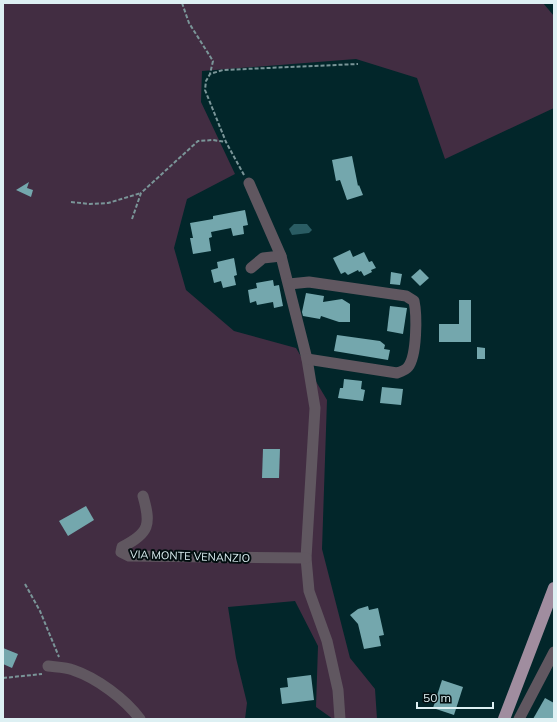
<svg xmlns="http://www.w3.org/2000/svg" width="557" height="722" viewBox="0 0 557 722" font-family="Mulish,sans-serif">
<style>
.green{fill:#422d42}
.water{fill:#2a5c63}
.building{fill:#74a7ad}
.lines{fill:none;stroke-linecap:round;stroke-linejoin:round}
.path{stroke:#7a9598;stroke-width:2;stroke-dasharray:4 2;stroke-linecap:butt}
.minor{stroke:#605760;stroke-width:11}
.major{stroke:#a08d9f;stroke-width:12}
.labels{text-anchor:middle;stroke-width:4;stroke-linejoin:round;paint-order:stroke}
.street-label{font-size:11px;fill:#ddf0f3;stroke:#020d0f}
</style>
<rect width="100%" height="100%" fill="#02262a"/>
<path class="green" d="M3,3h540l11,13v92l-109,51 -28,-81 -61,-19 -154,12 -1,31 34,72 -48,25 -13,49 12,42 48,41 62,17 31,52 -5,149 28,109 25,31 2,30h-44l-17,-12 2,-61 -23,-45 -67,6 8,51 11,45 -2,16h-242z"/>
<path class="water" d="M294,224h13l5,6 -3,3 -17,2 -3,-6z"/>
<g class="building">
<path d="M352,156l6,30 1,-1 4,10 -16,5 -7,-20 -4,1 -4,-21z"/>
<path d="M29,182l-2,6 6,2 -2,7 -15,-7z"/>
<path d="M245,210l3,15 -5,1 1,8 -11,2 -2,-8 -20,4 1,5 -3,1 2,13 -18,3 -3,-16h3l-3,-15 23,-4v-3z"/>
<path d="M350,250l3,7 11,-5 5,10 3,-1 4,7 -5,2 1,2 -8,4 -3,-5 -2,1 -1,-2 -10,5 -3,-3 -4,2 -8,-16z"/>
<path d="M234,258l3,17 -3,1 2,9 -13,3 -2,-7 -7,2 -3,-13 7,-2 -1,-6z"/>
<path d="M420,269l9,9 -9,8 -9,-9z"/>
<path d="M391,272l11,2 -2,11 -10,-1z"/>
<path d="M273,280l1,6 5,-1 4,21 -9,2 -1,-6 -16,3 -1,-4 -6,2 -2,-13 9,-2 -1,-5z"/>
<path d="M306,293l18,3 -1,6 19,-3 8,5v18h-11l-18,-6 -1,3 -17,-3 -1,-4z"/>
<path d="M459,300h12v42h-32v-18h20z"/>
<path d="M390,306l17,2 -4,26 -16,-3z"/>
<path d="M337,335l43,6 5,4 -1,4 6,1 -2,10 -54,-9z"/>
<path d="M477,347l8,1v11h-8z"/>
<path d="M344,379l18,2 -1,8 4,1 -2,11 -25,-3 2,-10h3z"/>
<path d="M382,387l21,2 -2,16 -21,-2z"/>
<path d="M263,449h17l-1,29h-17z"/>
<path d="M86,506l8,14 -26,16 -9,-15z"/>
<path d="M368,606l1,4 9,-2 6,27 -5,1 2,10 -17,3 -6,-25 -8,-9 8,-6z"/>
<path d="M3,648l15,6 -6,14 -9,-4z"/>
<path d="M311,675l3,25 -32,4 -2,-16 8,-1 -1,-9z"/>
<path d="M442,680l21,7 -9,28 -21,-7z"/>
<path d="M545,698l9,5v16h-21z"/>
</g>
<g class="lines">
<g class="path">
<path d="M182,3l7,20 24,38 -3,13"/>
<path d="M244,175l-18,-33 -21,-52 1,-9 4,-7 13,-4 135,-6"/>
<path d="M71,202l19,2 18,-1 33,-10"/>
<path d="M132,219l9,-26 57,-52 15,-1 13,2"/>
<path d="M25,584l15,27 19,46"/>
<path d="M3,678l39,-4"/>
</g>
<g class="minor">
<path d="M249,183l32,73 26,103 8,49 -9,150 3,33 18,50 11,49 2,29"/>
<path d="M251,268l12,-10 18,-2"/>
<path d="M289,284l20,-2 97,14 8,5c3,14 3,55 -6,66 -2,3 -8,5 -11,6l-90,-14"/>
<path d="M143,496c8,28 7,37 -21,51l-1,5 8,4 177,2"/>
<path d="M48,666c8,1 18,1 25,4 24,8 52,29 67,49"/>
<path d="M519,719l35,-67"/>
</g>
<path class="major" d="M504,719l50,-131"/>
</g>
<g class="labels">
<g class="street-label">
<text transform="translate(190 556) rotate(2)" y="4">VIA MONTE VENANZIO</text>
</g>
</g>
<rect width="557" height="722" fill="none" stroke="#ddf0f3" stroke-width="8"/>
<path d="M417 702v6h76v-6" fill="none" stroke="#ddf0f3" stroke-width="2"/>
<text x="423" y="702" font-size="12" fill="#ddf0f3" stroke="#020d0f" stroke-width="3" paint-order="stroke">50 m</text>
</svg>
